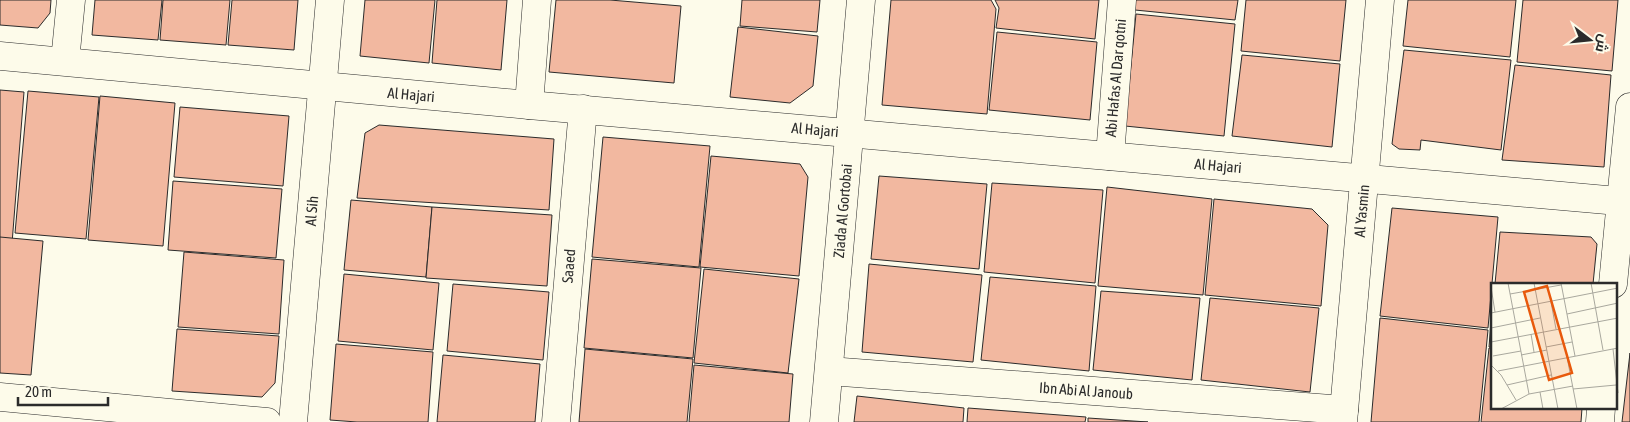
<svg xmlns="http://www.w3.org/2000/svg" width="1630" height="422" viewBox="0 0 1630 422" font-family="'Asap Condensed',Cairo,sans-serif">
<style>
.building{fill:#f2b8a0;stroke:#2b2b2b}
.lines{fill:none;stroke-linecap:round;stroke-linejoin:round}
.minor-casing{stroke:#2b2b2b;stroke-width:29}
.minor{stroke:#fdfbea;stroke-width:28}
.labels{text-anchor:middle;stroke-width:4;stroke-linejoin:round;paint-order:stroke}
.street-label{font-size:15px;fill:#2b2b2b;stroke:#fdfbea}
.inset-road{fill:none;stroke:#a9a89e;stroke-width:1}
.view{fill:#e8590c;fill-opacity:0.15;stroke:#e8590c;stroke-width:2.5}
.inset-edge{fill:none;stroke:#2b2b2b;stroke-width:2.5}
</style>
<rect width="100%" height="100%" fill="#fdfbea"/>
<g class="building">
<path d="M0,0h51l-1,13 -12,15 -38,-3z"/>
<path d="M95,0h67l-4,40 -66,-5z"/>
<path d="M163,0h67l-4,45 -66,-5z"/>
<path d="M232,0h66l-4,50 -66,-5z"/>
<path d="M365,0h70l-6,63 -69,-7z"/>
<path d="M437,0h70l-6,70 -69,-7z"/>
<path d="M556,0h54l71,6 -7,77 -125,-11z"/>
<path d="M742,0h78l-3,32 -77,-6z"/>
<path d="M891,0h100l5,9 -9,105 -105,-9z"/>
<path d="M995,0h104l-4,39 -99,-11 3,-20z"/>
<path d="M1135,0h103l-3,20 -100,-10z"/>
<path d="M1246,0h100l-6,61 -99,-10z"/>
<path d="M1408,0h108l-6,57 -107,-11z"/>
<path d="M1523,0h95l-6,71 -95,-9z"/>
<path d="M1136,14l99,10 -11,112 -99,-10z"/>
<path d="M738,27l80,9 -5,50 -23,17 -60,-6z"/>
<path d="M997,32l100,10 -7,78 -101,-10z"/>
<path d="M1404,50l107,10 -10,90 -80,-10 -1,10 -21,-1 -7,-5z"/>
<path d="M1242,55l98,9 -8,83 -100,-11z"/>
<path d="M1515,65l96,10 -7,92 -102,-7z"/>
<path d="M0,90l24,2 -13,164 -11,-1z"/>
<path d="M28,91l71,6 -13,142 -71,-6z"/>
<path d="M100,96l75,7 -12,143 -75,-6z"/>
<path d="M180,107l109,9 -6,70 -109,-9z"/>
<path d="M379,125l175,14 -5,71 -192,-12 8,-65z"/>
<path d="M603,137l107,9 -11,121 -107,-10z"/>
<path d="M711,156l89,8 8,13 -9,99 -99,-9z"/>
<path d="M879,176l108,8 -8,85 -108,-10z"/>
<path d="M173,181l109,8 -6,69 -108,-8z"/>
<path d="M992,183l111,7 -8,93 -111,-11z"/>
<path d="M1107,187l105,12 -9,96 -105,-9z"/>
<path d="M1214,199l98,10 16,16 -7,81 -116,-11z"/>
<path d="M351,200l81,7 -6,70 -82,-7z"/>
<path d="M432,207l120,8 -5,71 -121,-8z"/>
<path d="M1392,208l106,9 -10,111 -108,-12z"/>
<path d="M1500,232l91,5 6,7 -4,40h-98z"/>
<path d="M0,237l43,4 -12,134 -31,-2z"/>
<path d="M184,252l100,8 -5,74 -101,-7z"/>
<path d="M592,259l109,9 -8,90 -109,-10z"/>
<path d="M869,264l113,11 -9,87 -111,-10z"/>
<path d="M704,269l95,10 -11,94 -94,-10z"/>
<path d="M344,274l95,9 -6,67 -95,-9z"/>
<path d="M990,277l106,9 -7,85 -108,-11z"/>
<path d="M453,284l96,8 -6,68 -96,-9z"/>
<path d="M1101,291l99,7 -8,82 -99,-10z"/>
<path d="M1210,298l109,10 -9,84 -109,-12z"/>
<path d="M1492,309v38h-3z"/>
<path d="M1380,318l108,12 -9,92h-108z"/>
<path d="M177,329l102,7 -4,47 -13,14 -90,-6z"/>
<path d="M336,344l97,8 -5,70h-71l-27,-2z"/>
<path d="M1489,348h3v60h90l-1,14h-100z"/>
<path d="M585,349l108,10 -6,63h-108z"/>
<path d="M1630,353v69h-8z"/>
<path d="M443,355l97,9 -5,58h-98z"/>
<path d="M694,365l99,9 -4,48h-100z"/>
<path d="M857,396l107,12 -1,14h-109z"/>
<path d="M968,408l118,9 -1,5h-118z"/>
<path d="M1088,418l60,4h-60z"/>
</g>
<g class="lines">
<defs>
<g id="minor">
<path d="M0,56l529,49 1101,97"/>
<path d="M65,61l6,-61"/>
<path d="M529,105l8,-105"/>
<path d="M1110,156l12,-156"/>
<path d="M1613,284l17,-177"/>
<path d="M829,371l515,39"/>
<path d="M0,397l267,25"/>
<path d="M293,422l37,-422"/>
<path d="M556,422l27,-313"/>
<path d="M824,422l37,-422"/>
<path d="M1343,422l37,-422"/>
<path d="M1600,422l1,-14"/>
</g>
</defs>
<use href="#minor" class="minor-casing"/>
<use href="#minor" class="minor"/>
</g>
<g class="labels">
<g class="street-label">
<text transform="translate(1116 78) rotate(-85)" y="5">Abi Hafas Al Dar qotni</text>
<text transform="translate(411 95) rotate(5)" y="5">Al Hajari</text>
<text transform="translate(815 130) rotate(5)" y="5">Al Hajari</text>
<text transform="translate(1218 166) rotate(5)" y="5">Al Hajari</text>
<text transform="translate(312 211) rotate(-85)" y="5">Al Sih</text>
<text transform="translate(843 211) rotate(-85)" y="5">Ziada Al Gortobai</text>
<text transform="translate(1362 211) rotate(-85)" y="5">Al Yasmin</text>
<text transform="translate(569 266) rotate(-85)" y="5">Saaed</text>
<text transform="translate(1086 391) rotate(4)" y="5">Ibn Abi Al Janoub</text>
</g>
</g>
<g transform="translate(1491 283)">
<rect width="126" height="126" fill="#fdfbea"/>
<path class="inset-road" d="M17,0l21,111M43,0l24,126M70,0l14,73M100,0l12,67M0,4l4,25M19,11l51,-9M60,19l5,27M0,30l127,-25M76,31l51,-11M0,45l49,-10M40,51l3,18M0,59l127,-24M0,63v17M55,64l26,-5M122,66l5,44M30,72l26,-5M2,73l28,-5M76,74l10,52M0,82l10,10 15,25M7,88l120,-23M16,102l44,-10M82,106l43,-4M49,109l3,17M10,126l28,-15 44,-8"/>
<path class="view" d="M56,3l25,87 -23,7 -25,-88z"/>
<rect width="126" height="126" class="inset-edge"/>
</g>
<g transform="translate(1590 40) rotate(106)" stroke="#fdfbea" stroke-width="4" paint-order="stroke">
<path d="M0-4L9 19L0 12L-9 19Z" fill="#2b2b2b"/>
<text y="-8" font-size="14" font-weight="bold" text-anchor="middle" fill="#2b2b2b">ش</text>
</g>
<path d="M18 397v8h90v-8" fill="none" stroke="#2b2b2b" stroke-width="2.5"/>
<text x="25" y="397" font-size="15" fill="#2b2b2b" stroke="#fdfbea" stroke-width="4" paint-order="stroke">20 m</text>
</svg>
